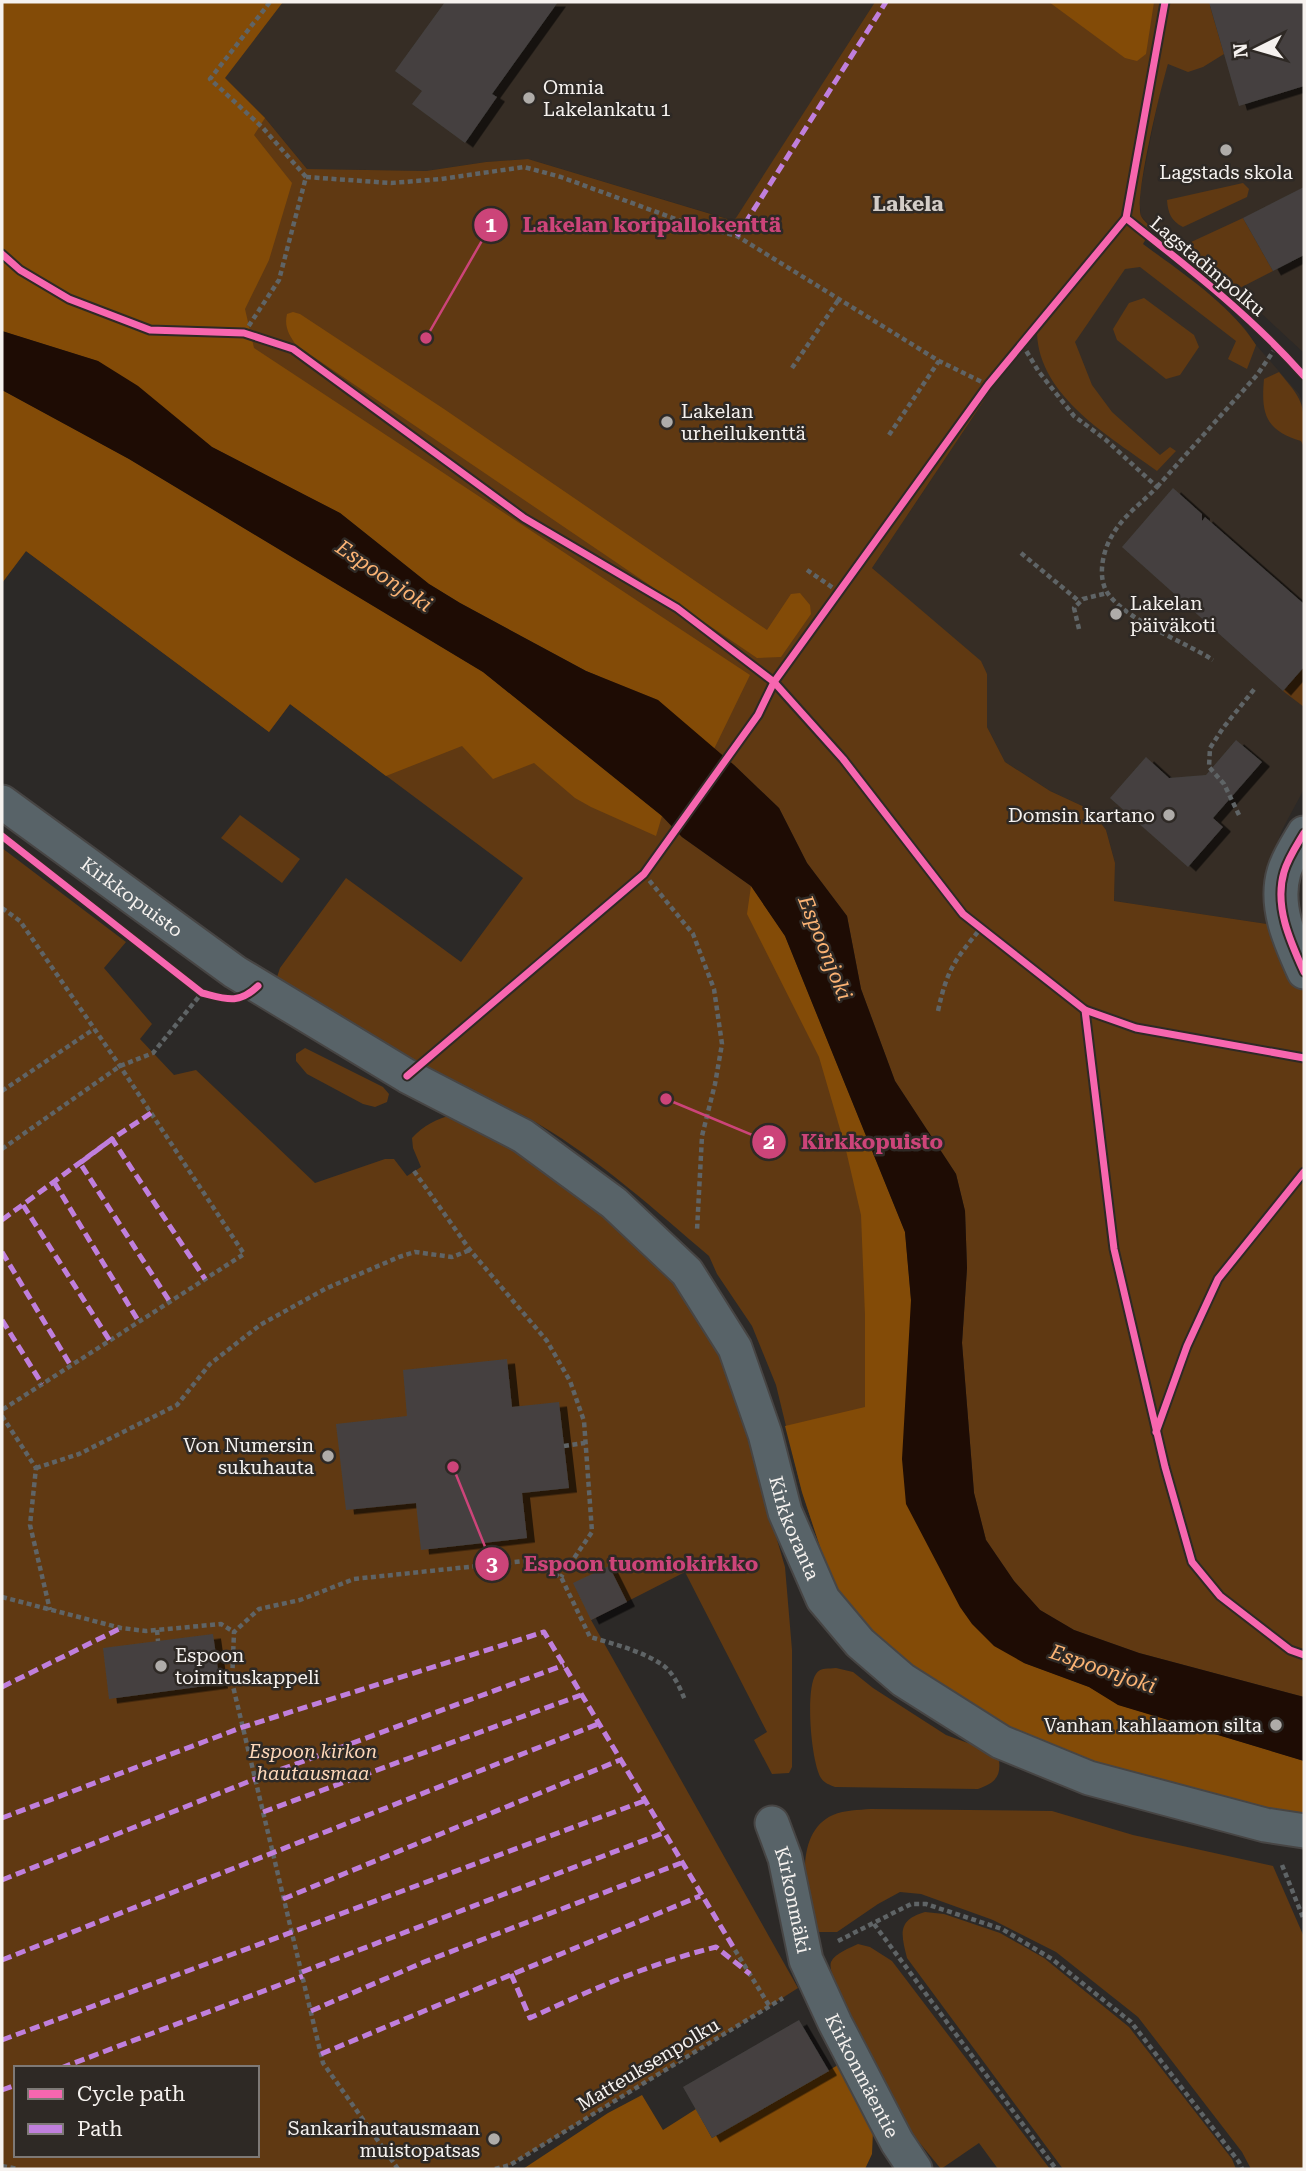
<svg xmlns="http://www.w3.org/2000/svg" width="1306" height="2171" viewBox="0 0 1306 2171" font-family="'Roboto Serif',serif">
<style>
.built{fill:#362d25}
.green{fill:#603912;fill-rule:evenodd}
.forest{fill:#834b07}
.water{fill:#1e0c04}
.building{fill:#444140;filter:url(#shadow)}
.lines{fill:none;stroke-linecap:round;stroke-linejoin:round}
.minor-casing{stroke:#474544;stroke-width:37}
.path{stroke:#5f6466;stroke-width:4.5;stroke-dasharray:5 3.5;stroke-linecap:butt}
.minor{stroke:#586368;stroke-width:33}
.quiet{stroke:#c07fdc;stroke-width:5;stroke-dasharray:10 5;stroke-linecap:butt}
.cycleway-casing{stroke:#2e2925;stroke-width:11}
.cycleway{stroke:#f766af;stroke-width:7}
.poi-dot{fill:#afaca9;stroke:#2e2925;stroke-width:2.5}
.labels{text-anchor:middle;stroke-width:5;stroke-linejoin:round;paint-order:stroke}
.poi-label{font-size:19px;fill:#f6f2ef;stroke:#2e2925;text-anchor:start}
.street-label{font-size:19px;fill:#f6f2ef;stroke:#2e2925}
.park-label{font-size:19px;font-style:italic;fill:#fdd7b9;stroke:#2e2925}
.neighbourhood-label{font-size:21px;font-weight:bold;fill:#d4cdc7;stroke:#2e2925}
.water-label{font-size:21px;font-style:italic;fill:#fbb374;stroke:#2e2925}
.leader{fill:none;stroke:#cc4479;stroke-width:2.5}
.callout-dot{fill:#cc4479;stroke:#2e2925;stroke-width:2.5}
.mark-label{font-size:21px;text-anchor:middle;font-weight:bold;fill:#fff}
.callout-label{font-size:21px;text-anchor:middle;font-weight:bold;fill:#cc4479;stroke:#2e2925;stroke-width:5;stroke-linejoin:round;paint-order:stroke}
</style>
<defs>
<filter id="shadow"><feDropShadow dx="8" dy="4.5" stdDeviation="0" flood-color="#0009"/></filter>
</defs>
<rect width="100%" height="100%" fill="#2c2927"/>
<g class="built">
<path d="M283,2h592l-140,219 -207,-62 -42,3 -60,9 -119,-2 -42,-51 -41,-40z"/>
<path d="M1175,2h129v351l-68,-63 -25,-15 -59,-47 -11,-12 -2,-19 22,-111 7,-23z"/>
<path d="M1103,252l81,22 60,53 12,18 43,49 5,11v384l-22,41 -12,34 3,61 -159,-24 1,-38 -9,-33 -15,-20 -41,-19 -45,-29 -18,-35v-53l-115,-106 121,-181z"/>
</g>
<g class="green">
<path d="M2,2l222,76 41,40 42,51 119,2 60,-9 42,-3 206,62 141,-219h347l-12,4 14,48 -21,13 -15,5 -20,-8c-7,23 -34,134 -27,152 2,4 8,9 11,12l-9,16c38,28 88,61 113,101l-9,24 -19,-10 8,-18 -96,-74 -15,2 -50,73 17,43 20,27 48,43 10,-8 6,4 -19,20c-46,-34 -118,-74 -120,-138l-44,54 -121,181 109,93 6,13v53l18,35 45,29 41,19 15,20 9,33 -1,38 159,24 31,63v709l-165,-44 -65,-23 -34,-20 -26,-29 -28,-41 -12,-47 -12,-150 5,-75 -2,-57 -9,-37 -61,-93 -34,-92 -14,-73 -40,-53 -28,-55 -45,-43 -20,-16 -374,-236 -128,-66 -114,-86 -96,-30z"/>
<path d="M1243,183l6,6 -2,8 -64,30c-12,-6 -15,-14 -16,-27z"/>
<path d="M1243,218l30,53 -37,19 -45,-31 -2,-16z"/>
<path d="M1144,298l50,37 5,12 -19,28 -14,4 -49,-39 -4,-11 16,-26z"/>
<path d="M1279,372c27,32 25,32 25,75l-3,-6c-36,-11 -40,-27 -37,-62z"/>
<path d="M2,390l127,69 354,213 179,144 20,21 69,49 34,50 120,296 6,68 -9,159 4,44 54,104 12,17 22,22 30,17 65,24 30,18 185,56v56l-53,-10 -179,-52 -78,-34 -101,-66 -60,-69 -31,-94 -26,-107 -24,-59 -35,-52 -8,-18c-54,-46 -107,-94 -169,-131 -42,-26 -93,-36 -134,-66l-130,-79 4,-12 66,-90 115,84 62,-84 -233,-174 -21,28 -243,-181 -24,32z"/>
<path d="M1304,667v40l-21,-16z"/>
<path d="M240,815l60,44 -18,24 -61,-45z"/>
<path d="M2,848l124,94 -22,26 48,56 -12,15 34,36 22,-5 119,113 70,-24h9l13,17 14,-9 -8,-19 -1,-10c11,-12 25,-20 41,-23l77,42 98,79 44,43 41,60 21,53 51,175 7,83v117l-3,6 -17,1 -18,-34 13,-8 -82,-160 -94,48 207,368c-95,61 -192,118 -288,177l-15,4h-493zM16,2068h241v87h-241z"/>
<path d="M305,1048l78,39 6,7 -2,8 -12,5 -12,-3 -56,-30 -11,-13v-7z"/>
<path d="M836,1668l17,4 20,16 73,47 52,19c4,20 0,28 -20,35l-143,-2c-5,-2 -11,-4 -14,-9 -10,-16 -16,-89 -5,-104 4,-7 13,-5 20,-6z"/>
<path d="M871,1809l181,2 81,24 140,31 31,71v232h-53l-9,-17 -104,-135 -82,-65 -63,-32 -72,-26 -21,-2 -22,12 -41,28h-18c-15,-31 -27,-99 14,-117 12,-5 25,-5 38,-6z"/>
<path d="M925,1912l19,2 56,19 44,25 85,69 103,132 4,10h-173l-156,-211c-6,-24 -10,-38 18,-46z"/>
<path d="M858,1944l12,3 22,14 158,208h-52l-19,-26 -38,26c-11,-14 -24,-28 -33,-42 -14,-21 -84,-149 -77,-165 4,-9 19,-14 27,-18z"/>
</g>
<g class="forest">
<path d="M2,2h281l-58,76 40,40 -11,17 38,48 -23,77 -24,49 9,39 496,327 -36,74 -56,-49 -72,-29 -126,-68 -31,-19 -89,-71 -128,-66 -74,-61 -40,-25 -96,-30z"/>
<path d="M1049,2h105l-8,52 -9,7 -12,-3z"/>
<path d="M293,312l7,2 144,95 323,221 24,-36 9,-1 10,12 1,9 -30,43 -24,1 -461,-313c-7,-10 -12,-18 -9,-31z"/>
<path d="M2,390l127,69 354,213 179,144 -6,20 -65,-29 -16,-9 -41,-35 -41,16 -31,-33 -76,30 -96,-72 -21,28 -243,-181 -24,32z"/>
<path d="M751,886l34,50 120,296 6,68 113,363 65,24 30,18 185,56v56l-53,-10 -179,-52 -78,-34 -101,-66 -60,-69 -31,-94 -17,-66 80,-19v-92l-4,-100 -16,-69 -26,-89 -72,-143z"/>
<path d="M838,2065l35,66 -1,23 -7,15h-342l85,-56 34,-18 21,35 33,-21 16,29z"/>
</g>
<path class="water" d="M2,331l96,30 40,25 74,61 128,66 89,71 31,19 126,68 72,29 76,65 45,43 28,55 40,53 14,73 34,92 61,93 9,37 2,57 -5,75 12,150 12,47 28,41 26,29 34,20 65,23 165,44v64l-186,-56 -29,-18 -65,-24 -30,-17 -22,-22 -12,-17 -54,-103 -4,-45 9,-159 -6,-68 -120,-296 -34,-50 -69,-49 -20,-21 -179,-144 -354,-213 -127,-69z"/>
<g class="building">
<path d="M445,2h113l-66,92 5,3 -32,46 -53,-39 10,-13 -27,-20z"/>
<path d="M1209,2h95v84l-65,20z"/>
<path d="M1304,187v68l-31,16 -30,-53z"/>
<path d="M1173,488l29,26v7l3,-4 99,87v63l-21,24 -161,-144z"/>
<path d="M1236,740l26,22 -49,56 10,9 -35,40 -78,-69 36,-41 23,21 37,-3z"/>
<path d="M507,1359l5,48 47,-5 10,86 -47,5 5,45 -106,12 -5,-47 -70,7 -10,-86 71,-8 -4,-46z"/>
<path d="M609,1566l18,36 -36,18 -18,-37z"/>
<path d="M213,1634l7,50 -111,15 -6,-51z"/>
<path d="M799,2020l30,51 -117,67 -29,-51z"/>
</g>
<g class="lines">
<defs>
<g id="minor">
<path id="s1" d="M2,802l233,170 172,104 116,60 91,67 73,69 48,76 30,86 20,78 38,87 37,44 43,37 98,62 88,36 176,47 39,6"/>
<path d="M1304,833c-7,12 -16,25 -20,39 -10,34 6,69 20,100"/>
<path id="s2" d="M772,1823l13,35 21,102 29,63 62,119 18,27"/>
</g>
</defs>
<use href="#minor" class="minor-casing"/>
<g class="path">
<path d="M306,177l85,6 50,-4 83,-12 37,10 120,44 56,15 202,125 49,24"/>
<path d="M244,333l35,-53 27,-103 -43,-49 -53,-49 60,-77"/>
<path d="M1022,344l17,28 35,44 32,24 51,47c-14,15 -34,29 -44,47 -10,15 -17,45 -4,61 21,27 74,46 104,65"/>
<path d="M792,368l47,-69"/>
<path d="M889,435l50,-74"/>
<path d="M1157,487l100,-112 20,-29"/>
<path d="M1021,553l59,49"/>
<path d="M807,570l32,22"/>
<path d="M1079,629l-5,-21 9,-9 24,-6"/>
<path d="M1239,815l-15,-31 -15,-17 1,-19 13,-20 33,-41"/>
<path d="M644,874l49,60 21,55 8,55 -7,40 -13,52 -5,94"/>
<path d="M2,908l18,13 100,145 124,188 -242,156"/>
<path d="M938,1011c9,-42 17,-51 43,-83"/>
<path d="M2,1091l92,-62"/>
<path d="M2,1149l118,-83 33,-13 48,-59"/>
<path d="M414,1171l56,79 77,91 23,40 14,40 8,111 -31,45"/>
<path d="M2,1416l34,52 -6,57 20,85"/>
<path d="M564,1446l21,-3"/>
<path d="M36,1468l43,-14 98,-49 33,-41 50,-39 65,-36 74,-32 16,-5 37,5 18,-7"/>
<path d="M2,1597l119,31 25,3 75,-7 13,8"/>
<path d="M157,1630l1,11"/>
<path d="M1282,1865l22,55"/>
<path d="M874,1924l182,245"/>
<path d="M838,1941l73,-37h15l76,25 50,30 79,63 108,140 3,7"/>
<path d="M735,1950l35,57"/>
<path d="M2,2166l16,3"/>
<path d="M398,2169l-75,-106 -91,-381 2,-50 25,-23 41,-9 54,-21 171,-18 36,16 29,60c24,7 53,14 74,29 10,8 16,22 21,34"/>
<path d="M495,2169l15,-4 273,-167"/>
</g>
<use href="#minor" class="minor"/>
<g class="quiet">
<path d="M737,236l149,-234"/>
<path d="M151,1113l-39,26 93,140"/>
<path d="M54,1182l85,140"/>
<path d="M23,1205l87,136"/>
<path d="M2,1220l110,-81 -32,24 90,139"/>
<path d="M2,1252l69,114"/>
<path d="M2,1320l40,64"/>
<path d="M2,1687l119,-59"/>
<path d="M263,1812l318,-117"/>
<path d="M2,1818l241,-91 301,-95 191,318"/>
<path d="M2,1880l253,-101 309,-114"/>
<path d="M283,1899l337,-139"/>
<path d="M2,1960l596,-236"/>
<path d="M302,1972l361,-139"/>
<path d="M511,1974l19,44c61,-28 121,-55 186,-71l34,27"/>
<path d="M311,2011l113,-49 257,-99"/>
<path d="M2,2040l642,-239"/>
<path d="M321,2054l379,-158"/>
<path d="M61,2068l242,-92"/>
<path d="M2,2090l14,-5"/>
</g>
<defs>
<g id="cycleway">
<path d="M1126,218c63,50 125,98 178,158"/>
<path d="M2,254l18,16 49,29 81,31 94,3 49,16 231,169 153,90 97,74 69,77 120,155 122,96 29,239 51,218 27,95 28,34 70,54 14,5"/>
<path d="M1304,833c-7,12 -16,25 -20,39 -10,34 6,69 20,100"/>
<path d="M2,836l200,157c24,6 36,12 56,-7"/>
<path d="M1085,1010l51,18 168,30"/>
<path d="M407,1076l237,-202 114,-159 16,-33 214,-297 138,-167 39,-216"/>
<path d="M1156,1432l31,-86 31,-67 86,-107"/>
</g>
</defs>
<use href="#cycleway" class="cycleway-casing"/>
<use href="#cycleway" class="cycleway"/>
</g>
<g class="poi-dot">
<circle cx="529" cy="98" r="7"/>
<circle cx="1226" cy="150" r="7"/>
<circle cx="667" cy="422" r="7"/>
<circle cx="1116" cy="614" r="7"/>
<circle cx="1169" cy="815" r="7"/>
<circle cx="328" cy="1456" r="7"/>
<circle cx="161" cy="1666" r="7"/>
<circle cx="1276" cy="1725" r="7"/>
<circle cx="494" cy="2139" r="7"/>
</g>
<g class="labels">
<g class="poi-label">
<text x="543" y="94">Omnia<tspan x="543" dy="22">Lakelankatu 1</tspan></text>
<text x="1226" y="179" text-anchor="middle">Lagstads skola</text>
<text x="681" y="418">Lakelan<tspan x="681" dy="22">urheilukenttä</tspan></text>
<text x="1130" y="610">Lakelan<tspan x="1130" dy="22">päiväkoti</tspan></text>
<text x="1155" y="822" text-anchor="end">Domsin kartano</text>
<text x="314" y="1452" text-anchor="end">Von Numersin<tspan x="314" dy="22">sukuhauta</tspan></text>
<text x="175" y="1662">Espoon<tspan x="175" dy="22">toimituskappeli</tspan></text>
<text x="1262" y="1732" text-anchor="end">Vanhan kahlaamon silta</text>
<text x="480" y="2135" text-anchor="end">Sankarihautausmaan<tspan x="480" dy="22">muistopatsas</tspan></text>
</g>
<g class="street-label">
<text transform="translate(1208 266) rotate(40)" y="7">Lagstadinpolku</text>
<text dy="7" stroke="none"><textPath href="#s1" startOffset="161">Kirkkopuisto</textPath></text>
<text dy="7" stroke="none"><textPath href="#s1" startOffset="1113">Kirkkoranta</textPath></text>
<text dy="7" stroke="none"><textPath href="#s2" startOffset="80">Kirkonmäki</textPath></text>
<text transform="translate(648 2064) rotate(-31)" y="7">Matteuksenpolku</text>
<text dy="7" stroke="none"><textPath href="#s2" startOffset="270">Kirkonmäentie</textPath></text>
</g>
<g class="park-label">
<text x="313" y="1758">Espoon kirkon<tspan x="313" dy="22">hautausmaa</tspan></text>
</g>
<g class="neighbourhood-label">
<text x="908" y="211">Lakela</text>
</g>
<g class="water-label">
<text transform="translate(384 576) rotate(34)" y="7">Espoonjoki</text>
<text transform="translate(825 948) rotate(68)" y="7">Espoonjoki</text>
<text transform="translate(1103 1669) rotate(19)" y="7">Espoonjoki</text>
</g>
</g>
<path class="leader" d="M426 338L491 225M666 1099L769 1142M453 1467L492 1564"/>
<g class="callout-dot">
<circle cx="426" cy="338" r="7"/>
<circle cx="666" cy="1099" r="7"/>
<circle cx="453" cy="1467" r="7"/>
<circle cx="491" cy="225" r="18"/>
<circle cx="769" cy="1142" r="18"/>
<circle cx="492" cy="1564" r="18"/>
</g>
<g class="mark-label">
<text x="491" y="232">1</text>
<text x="769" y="1149">2</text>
<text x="492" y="1571">3</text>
</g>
<g class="callout-label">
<text x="652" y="232">Lakelan koripallokenttä</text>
<text x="872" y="1149">Kirkkopuisto</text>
<text x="641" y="1571">Espoon tuomiokirkko</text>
</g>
<rect width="1306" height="2171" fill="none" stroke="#f6f2ef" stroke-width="7"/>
<rect x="14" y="2066" width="245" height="91" fill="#2e2925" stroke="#7e7976" stroke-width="2"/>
<rect x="28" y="2089" width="35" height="10" fill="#f766af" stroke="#7e7976" stroke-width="2"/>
<text x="77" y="2101" font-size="21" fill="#f6f2ef">Cycle path</text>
<rect x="28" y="2124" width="35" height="10" fill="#c07fdc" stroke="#7e7976" stroke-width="2"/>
<text x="77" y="2136" font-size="21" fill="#f6f2ef">Path</text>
<g transform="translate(1257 49) rotate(265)" stroke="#2e2925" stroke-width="5" paint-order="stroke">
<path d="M0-5L12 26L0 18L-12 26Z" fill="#f6f2ef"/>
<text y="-10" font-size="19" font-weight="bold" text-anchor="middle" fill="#f6f2ef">N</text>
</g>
</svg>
